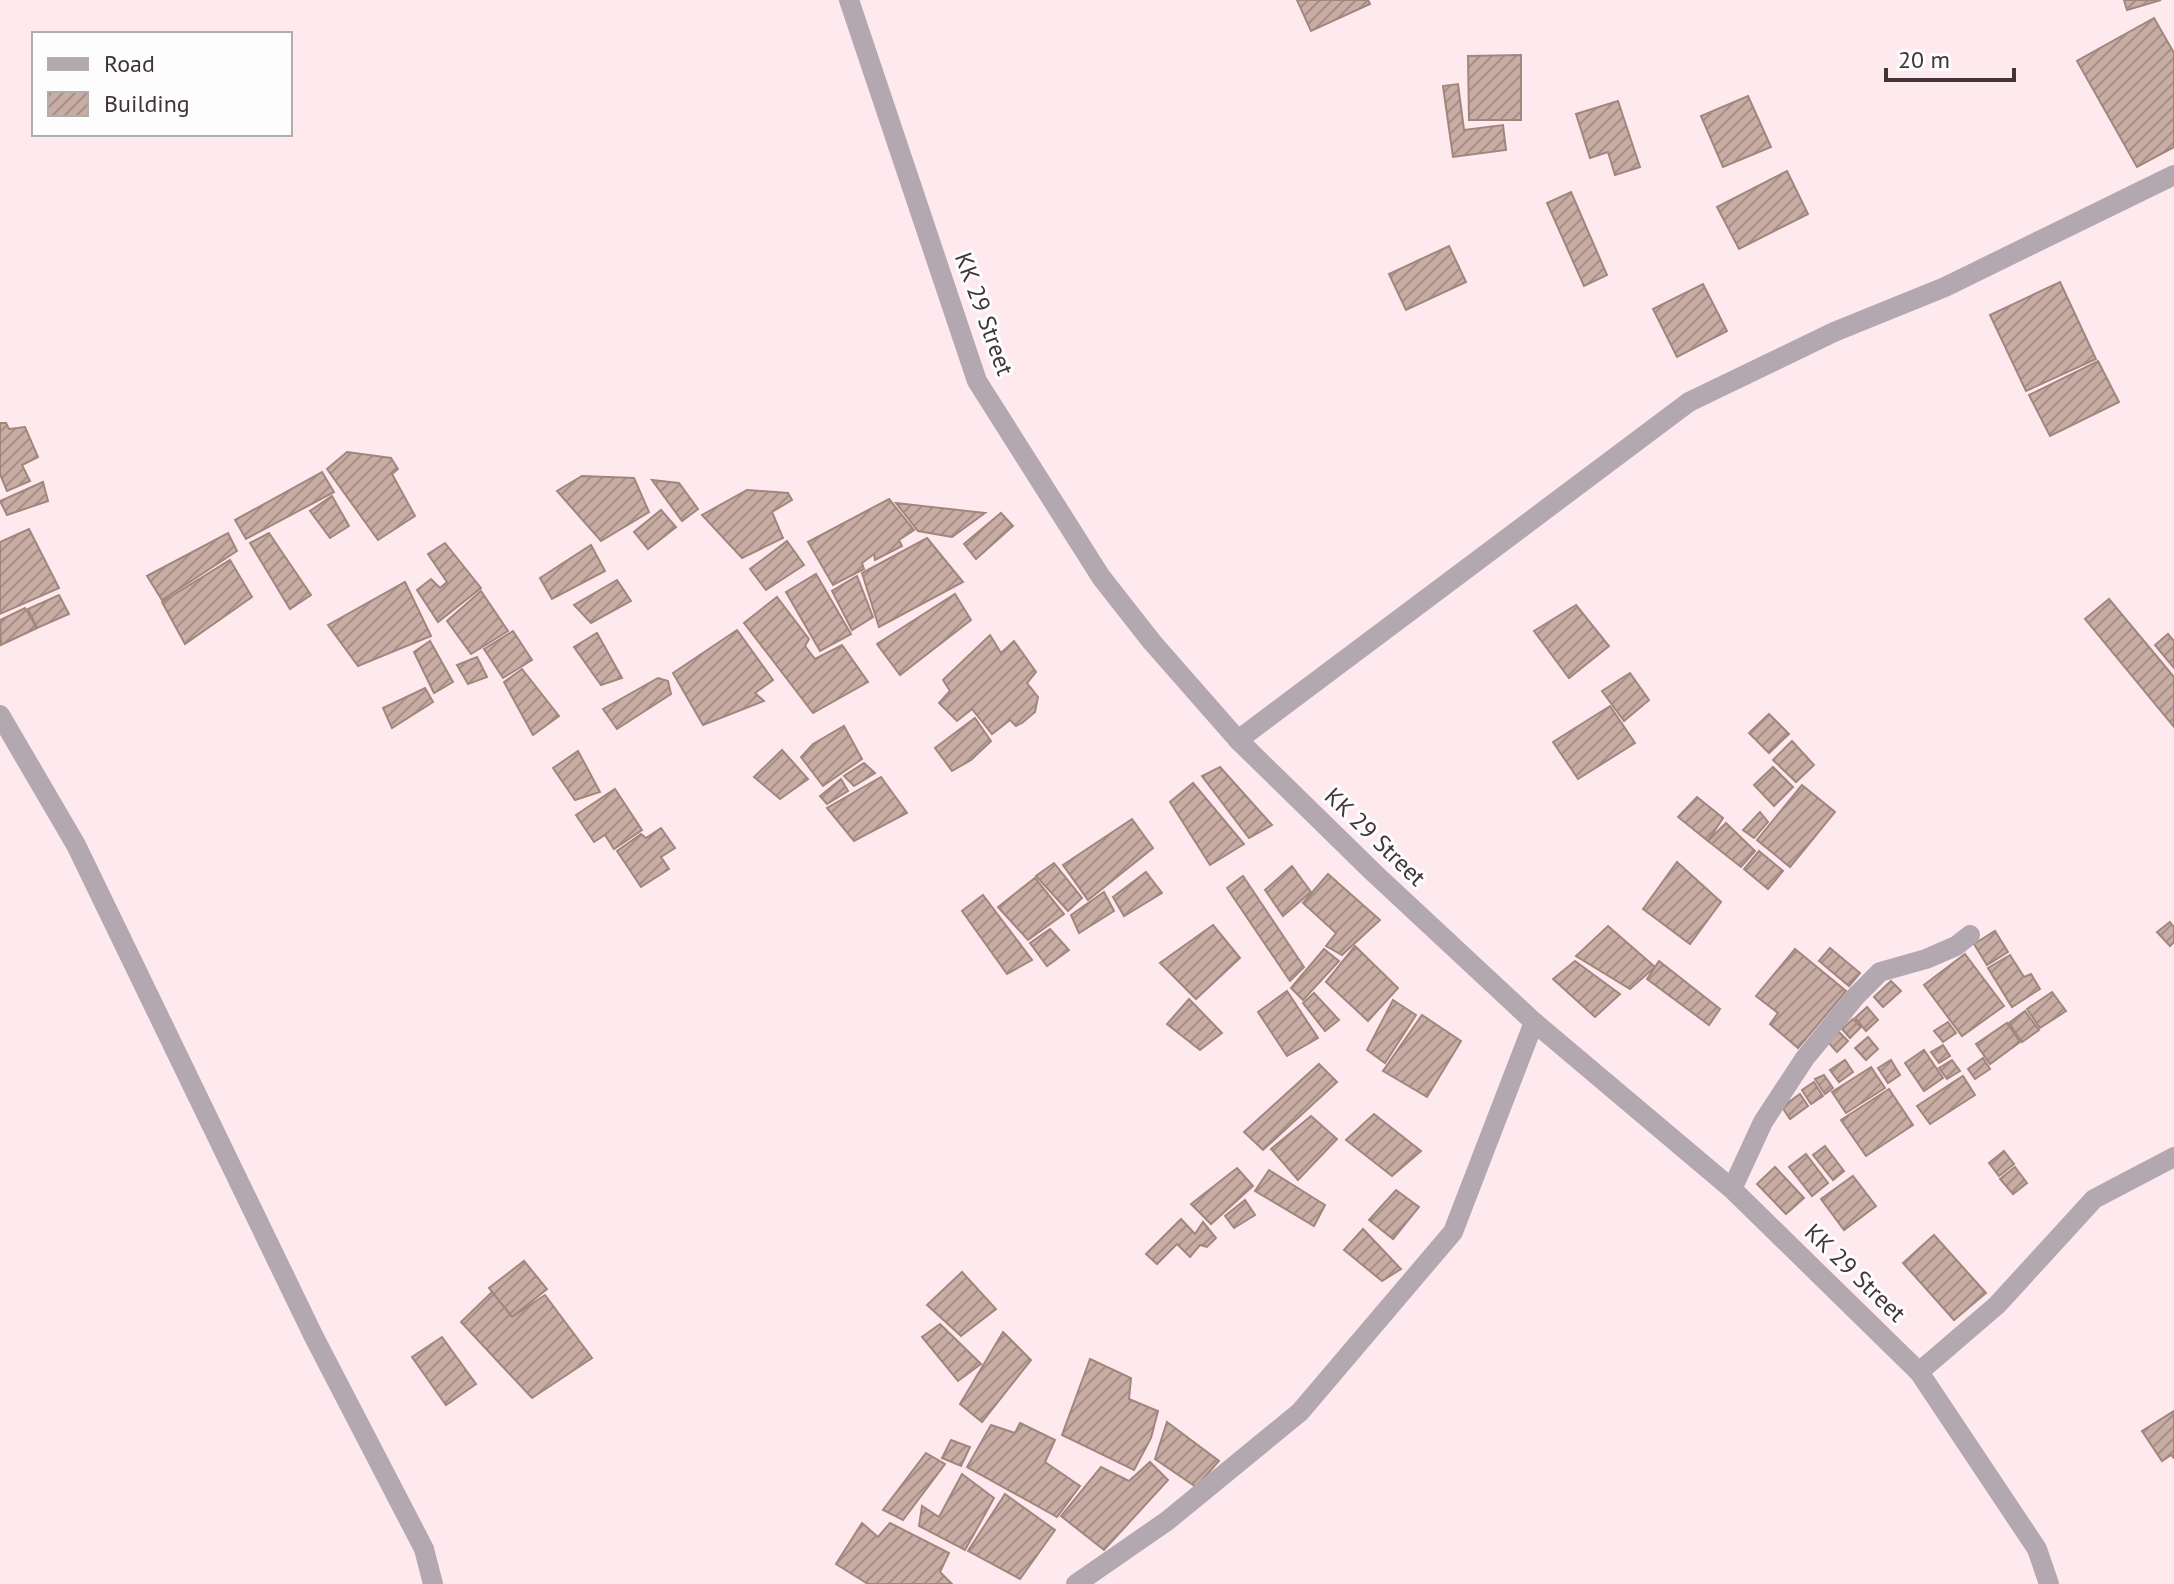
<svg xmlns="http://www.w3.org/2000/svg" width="2174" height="1584" viewBox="0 0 2174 1584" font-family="'PT Sans',sans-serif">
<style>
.building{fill:url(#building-hatch);stroke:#a1867e;stroke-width:2}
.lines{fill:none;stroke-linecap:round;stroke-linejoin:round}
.minor{stroke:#b3a8b0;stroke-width:20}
.labels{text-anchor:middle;stroke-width:6;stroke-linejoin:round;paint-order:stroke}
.street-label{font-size:24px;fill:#403436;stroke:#fdfdfd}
</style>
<defs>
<pattern id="building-hatch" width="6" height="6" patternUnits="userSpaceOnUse" patternTransform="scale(2)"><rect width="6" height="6" fill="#c9ada4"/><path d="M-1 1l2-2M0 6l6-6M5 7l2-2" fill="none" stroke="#a58e86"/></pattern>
</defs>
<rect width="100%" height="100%" fill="#feeaee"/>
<g class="building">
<path d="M1297,0h71l2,4 -59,27z"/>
<path d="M2124,0h37l-34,10z"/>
<path d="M2154,18l20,35v94l-37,20 -60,-106z"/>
<path d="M1521,55v65h-52l-1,-64z"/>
<path d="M1458,84l6,46 39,-5 3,25 -53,7 -10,-71z"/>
<path d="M1748,96l23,51 -48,20 -22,-51z"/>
<path d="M1618,101l22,66 -25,8 -7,-23 -18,6 -14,-44z"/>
<path d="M1787,171l21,43 -69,35 -22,-42z"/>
<path d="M1571,192l36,83 -23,11 -37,-83z"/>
<path d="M1449,246l17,36 -60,28 -17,-36z"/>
<path d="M2060,282l36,77 -70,32 -36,-76z"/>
<path d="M1703,284l24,47 -50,26 -24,-48z"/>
<path d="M2098,361l21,41 -69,34 -21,-41z"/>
<path d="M0,423h6l3,6 16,-2 13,30 -16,8 8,16 -23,10 -7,-17z"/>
<path d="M347,452l44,6 7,11 -6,5 23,42 -37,24 -51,-71z"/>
<path d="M322,472l12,20 -88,47 -11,-19z"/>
<path d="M582,476l52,2 15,34 -48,29 -44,-50z"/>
<path d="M652,480l27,3 19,26 -16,12z"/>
<path d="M43,482l5,19 -41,14 -7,-14z"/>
<path d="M747,490l41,3 4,7 -20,12 11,26 -41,20 -40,-43z"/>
<path d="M332,496l17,30 -19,12 -20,-27z"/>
<path d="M889,499l25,31 -15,10 3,6 -27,14 -1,-6 -12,9 2,6 -31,16 -25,-43z"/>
<path d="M896,503l89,10 -33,24 -34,-6z"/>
<path d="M661,510l15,17 -28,22 -14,-17z"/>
<path d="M1001,513l12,13 -37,33 -12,-15z"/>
<path d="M29,529l30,59 -59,26v-72z"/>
<path d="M228,533l9,18 -75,49 -15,-24z"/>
<path d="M269,533l42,62 -21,14 -40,-66z"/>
<path d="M927,538l36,44 -84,45 -17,-54z"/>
<path d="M787,541l17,24 -38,25 -16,-21z"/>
<path d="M445,543l36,45 -43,34 -21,-32 14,-11 9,9 7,-6 -19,-28z"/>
<path d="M591,545l14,26 -53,28 -12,-21z"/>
<path d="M230,560l22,37 -67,47 -23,-42z"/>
<path d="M816,574l35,60 -31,17 -34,-59z"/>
<path d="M857,576l16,41 -21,13 -20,-39z"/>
<path d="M617,580l14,21 -40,22 -17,-18z"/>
<path d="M405,582l26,54 -73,30 -30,-41z"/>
<path d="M481,591l27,40 -37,23 -24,-33z"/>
<path d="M955,594l16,26 -71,55 -23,-31z"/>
<path d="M59,595l10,19 -32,14 -9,-19z"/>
<path d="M777,597l32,42 -4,7 10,13 27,-14 26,37 -55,31 -69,-90z"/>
<path d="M2109,599l65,78v50l-89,-108z"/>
<path d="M1576,605l33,41 -40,32 -35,-47z"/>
<path d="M25,608l12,20 -36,17 -1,-25z"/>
<path d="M737,630l36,50 -18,13 9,8 -61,24 -30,-52z"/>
<path d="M513,631l19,29 -29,18 -19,-29z"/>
<path d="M597,633l25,45 -21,7 -27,-38z"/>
<path d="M2168,634l6,7v27l-19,-23z"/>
<path d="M990,635l11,18 13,-12 22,31 -9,11 11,14 -3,15 -13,11 -6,3 -6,-6 -18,14 -20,-25 -15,12 -18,-18 11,-12 -7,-11z"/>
<path d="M430,641l23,41 -19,11 -20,-41z"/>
<path d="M477,657l10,20 -19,7 -11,-19z"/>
<path d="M522,669l37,47 -26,19 -29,-53z"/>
<path d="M1630,673l19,27 -25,21 -22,-30z"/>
<path d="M658,678l10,3 3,13 -54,35 -14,-20z"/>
<path d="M425,688l8,14 -41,26 -9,-20z"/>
<path d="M1610,706l25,37 -57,36 -25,-37z"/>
<path d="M1769,714l20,20 -20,19 -20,-20z"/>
<path d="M975,718l16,23 -20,19 -19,11 -17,-23z"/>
<path d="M844,726l18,33 -39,27 -22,-29 12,-13z"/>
<path d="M1792,741l22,24 -18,17 -23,-22z"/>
<path d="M782,750l26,29 -28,20 -26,-22z"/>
<path d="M578,751l22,41 -25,8 -22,-32z"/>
<path d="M864,763l11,10 -21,13 -10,-10z"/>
<path d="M1220,767l52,58 -23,13 -47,-62z"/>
<path d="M1773,767l20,20 -19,19 -20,-21z"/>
<path d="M881,777l26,36 -53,28 -27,-33z"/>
<path d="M841,779l7,12 -21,13 -7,-8z"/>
<path d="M1193,783l51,61 -34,21 -40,-63z"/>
<path d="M1802,785l33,27 -45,55 -33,-27z"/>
<path d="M615,789l27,41 -28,19 -9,-14 -11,7 -18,-27z"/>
<path d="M1697,797l26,21 -15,23 -30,-24z"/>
<path d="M1760,812l8,10 -14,16 -11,-8z"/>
<path d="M1132,819l21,29 -65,52 -25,-35z"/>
<path d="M1726,823l29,28 -14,16 -33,-26z"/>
<path d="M661,828l14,20 -14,9 8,12 -28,18 -24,-36 24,-17 5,4z"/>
<path d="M1759,851l24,20 -15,18 -24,-20z"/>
<path d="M1677,862l44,40 -31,42 -47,-35z"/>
<path d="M1054,863l28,35 -14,13 -32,-35z"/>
<path d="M1292,866l19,26 -28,24 -18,-26z"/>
<path d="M1146,872l16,21 -38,23 -11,-19z"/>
<path d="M1328,874l52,46 -38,35 -16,-9 10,-13 -33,-30z"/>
<path d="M1243,876l61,91 -14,14 -63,-93z"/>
<path d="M1035,878l29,36 -36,26 -30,-33z"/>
<path d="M1104,892l10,19 -35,22 -8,-18z"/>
<path d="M983,895l49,65 -25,14 -45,-63z"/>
<path d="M2170,922l4,5v15l-4,4 -13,-14z"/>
<path d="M1213,925l27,33 -44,41 -36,-36z"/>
<path d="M1608,926l47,41 -25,22 -54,-33z"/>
<path d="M1050,929l19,21 -22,16 -17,-23z"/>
<path d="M1995,931l13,21 -21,13 -13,-21z"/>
<path d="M1355,946l43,42 -30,33 -42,-39z"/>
<path d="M1830,948l30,25 -11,13 -30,-25z"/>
<path d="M1324,949l15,12 -36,39 -12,-12z"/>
<path d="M1795,949l51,42 -48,57 -28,-24 8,-11 -22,-17z"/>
<path d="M1965,954l39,52 -42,30 -38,-51z"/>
<path d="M2010,955l14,22 7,-3 9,15 -28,18 -24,-39z"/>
<path d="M1575,961l45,33 -25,23 -42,-38z"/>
<path d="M1659,961l61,48 -11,16 -62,-46z"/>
<path d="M1891,981l10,10 -18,16 -9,-10z"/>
<path d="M1287,991l31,47 -31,18 -29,-44z"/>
<path d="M2052,992l14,19 -26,17 -13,-19z"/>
<path d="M1314,993l25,27 -14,11 -22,-28z"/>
<path d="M1189,999l33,34 -22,17 -33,-26z"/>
<path d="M1393,1000l23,15 -31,48 -18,-13z"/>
<path d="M1867,1007l11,13 -12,11 -11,-13z"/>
<path d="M2025,1011l14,19 -17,12 -13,-19z"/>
<path d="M1422,1015l39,26 -34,56 -44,-26z"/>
<path d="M1853,1019l8,8 -11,11 -8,-9z"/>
<path d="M1948,1022l8,11 -13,9 -9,-11z"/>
<path d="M2007,1023l13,19 -30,22 -14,-20z"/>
<path d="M1839,1032l9,9 -11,11 -9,-10z"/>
<path d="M1868,1037l10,12 -12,11 -11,-12z"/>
<path d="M1943,1045l7,11 -11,7 -8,-11z"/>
<path d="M1924,1050l19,28 -19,13 -19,-28z"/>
<path d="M1983,1058l7,11 -15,10 -7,-10z"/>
<path d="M1845,1060l8,12 -14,10 -9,-12z"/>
<path d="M1891,1060l9,15 -12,8 -10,-15z"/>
<path d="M1952,1060l8,11 -13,8 -8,-11z"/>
<path d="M1319,1064l18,18 -74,68 -19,-18z"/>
<path d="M1871,1067l14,21 -39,25 -14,-21z"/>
<path d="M1824,1075l9,13 -8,6 -10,-15z"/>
<path d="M1963,1076l12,19 -45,29 -13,-18z"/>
<path d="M1814,1082l9,14 -12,8 -9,-14z"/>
<path d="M1889,1089l24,36 -47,31 -25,-36z"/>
<path d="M1800,1094l8,12 -18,13 -8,-12z"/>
<path d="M1374,1114l47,37 -29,25 -46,-36z"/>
<path d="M1311,1116l26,23 -39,41 -27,-31z"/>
<path d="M1825,1146l19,25 -11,9 -20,-25z"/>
<path d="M2004,1151l10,13 -15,12 -10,-13z"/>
<path d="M1806,1154l22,29 -16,13 -23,-29z"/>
<path d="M1775,1167l29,31 -18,16 -29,-30z"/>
<path d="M2015,1167l12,16 -14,11 -13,-15z"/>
<path d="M1237,1168l16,18 -42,38 -20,-20z"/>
<path d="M1269,1170l56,35 -11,21 -59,-35z"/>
<path d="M1853,1176l23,30 -32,24 -23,-31z"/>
<path d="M1396,1190l23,17 -26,32 -24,-19z"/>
<path d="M1245,1200l10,15 -21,13 -9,-12z"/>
<path d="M1181,1219l14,15 8,-12 13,16 -9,9 -7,-2 -10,12 -13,-13 -20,20 -11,-10z"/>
<path d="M1363,1229l38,40 -19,12 -38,-31z"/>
<path d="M1934,1235l52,58 -32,27 -51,-57z"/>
<path d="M524,1261l23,28 -35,28 -23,-29z"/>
<path d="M962,1272l34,37 -35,27 -34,-31z"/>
<path d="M492,1292l20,25 33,-22 47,63 -60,40 -71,-76z"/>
<path d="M940,1324l41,40 -23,17 -36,-44z"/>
<path d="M1003,1332l28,28 -49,62 -22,-18z"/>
<path d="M442,1337l34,47 -30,21 -34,-48z"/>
<path d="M1090,1359l41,19 -2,21 29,12 -7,27 -17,32 -72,-35z"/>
<path d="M2174,1411v47l-3,-3 -9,6 -20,-30z"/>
<path d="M1167,1422l52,39 -23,26 -41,-28z"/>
<path d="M1020,1423l35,17 -10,22 35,24 -23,31 -90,-50 24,-42 24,8z"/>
<path d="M951,1440l19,7 -9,19 -19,-8z"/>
<path d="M926,1453l19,11 -42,56 -20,-10z"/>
<path d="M1150,1462l18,18 -64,70 -43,-34 40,-49 28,14z"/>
<path d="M962,1474l32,24 -29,52 -46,-24 3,-20 17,11z"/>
<path d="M1005,1494l50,36 -35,49 -52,-28z"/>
<path d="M862,1523l16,14 12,-14 59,30 -9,19 12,12h-84l-32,-20z"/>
</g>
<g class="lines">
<g class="minor">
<path d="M849,0l128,381 124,196 51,65 86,98 136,133 160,149 198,167 187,183 118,177 12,35"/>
<path d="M0,715l76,130 238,492 110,212 9,35"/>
<path d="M1238,740l451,-338 145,-70 111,-45 229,-112"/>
<path d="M1732,1189l31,-67 42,-64 51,-62 24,-24 46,-13 30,-13 14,-11"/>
<path d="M1919,1372l78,-67 97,-106 80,-42"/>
<path d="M1076,1584l91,-63 133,-109 153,-180 81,-210"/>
</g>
</g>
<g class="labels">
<g class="street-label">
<text transform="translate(984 314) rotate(70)" y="8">KK 29 Street</text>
<text transform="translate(1375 837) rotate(44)" y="8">KK 29 Street</text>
<text transform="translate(1855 1273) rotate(44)" y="8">KK 29 Street</text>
</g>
</g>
<rect x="32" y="32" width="260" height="104" fill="#fdfdfd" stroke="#b1adad" stroke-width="2"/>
<rect x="48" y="58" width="40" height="12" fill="#b3a8b0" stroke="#b1adad" stroke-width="2"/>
<text x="104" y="72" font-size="24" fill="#403436">Road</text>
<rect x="48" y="92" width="40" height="24" fill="url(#building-hatch)" stroke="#b1adad" stroke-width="2"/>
<text x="104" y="112" font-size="24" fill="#403436">Building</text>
<path d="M1886 68v12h128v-12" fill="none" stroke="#403436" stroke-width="4"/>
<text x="1898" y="68" font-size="24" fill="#403436" stroke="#fdfdfd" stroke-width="6" paint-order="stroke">20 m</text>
</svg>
